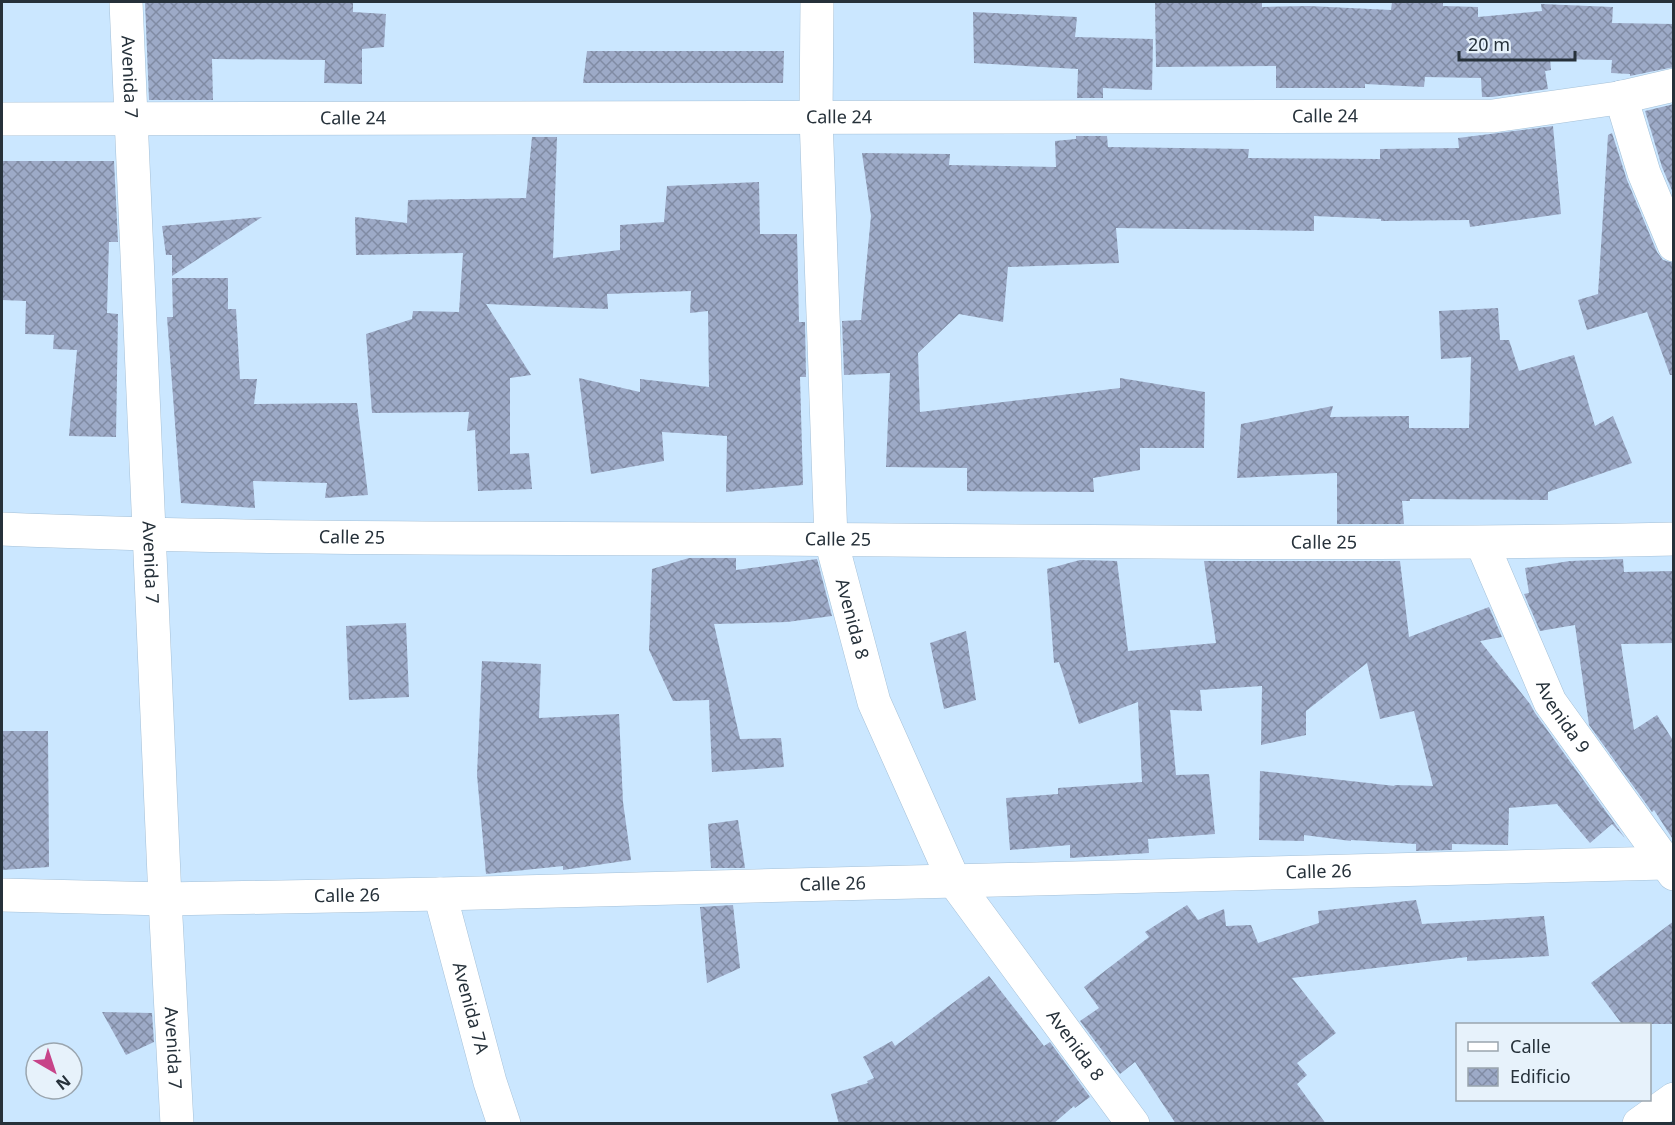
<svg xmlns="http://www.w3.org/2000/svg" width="1675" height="1125" viewBox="0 0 1675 1125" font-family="'Noto Sans',sans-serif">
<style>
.building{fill:url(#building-cross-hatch)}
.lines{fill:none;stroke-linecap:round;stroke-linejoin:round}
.minor-casing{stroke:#a5c0d7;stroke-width:34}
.minor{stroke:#fff;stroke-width:33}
.labels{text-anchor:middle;stroke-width:4.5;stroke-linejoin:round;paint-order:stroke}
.street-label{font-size:18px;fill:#26313a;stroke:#e7f2fb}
</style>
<defs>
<pattern id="building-cross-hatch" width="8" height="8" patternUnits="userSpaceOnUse" patternTransform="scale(1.5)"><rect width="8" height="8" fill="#9daac7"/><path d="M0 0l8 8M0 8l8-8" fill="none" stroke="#808ba3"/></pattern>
</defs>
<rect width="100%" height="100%" fill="#cbe7ff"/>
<g class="building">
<path d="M145,2h208v10l33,2 -2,33 -22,2v35l-38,-1 1,-23 -113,-1 1,41h-64z"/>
<path d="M1155,2h107v5l47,-1 82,4 1,-8h51v4l35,1v10l64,-6 -1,-7 72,3 -1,16 62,1v43l-44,9v-2l-19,-1 1,-13 -62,-1 1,11 -6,1 3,18 -56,8h-10l-1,-19 -56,-1 -1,10 -59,-3v4h-89v-22l-120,1z"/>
<path d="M973,12l104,5 -2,20 78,2 -1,51 -49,-2v10h-26l1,-29 -104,-6z"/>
<path d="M587,51h197l-1,32h-200z"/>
<path d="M1674,104v91l-12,-28 -17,-56z"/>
<path d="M1553,126l8,88 -91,13 -1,-7 -88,1v-2l-67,-3v15l-198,-3 3,35 -111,4 -5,55 -44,-8 -41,39 2,59 200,-24v-10l85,14 -1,56h-64v22l-47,8 1,14 -127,-1v-23l-81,-1 4,-94 -46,2 -2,-54 19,-1 10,-104 -9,-63 88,1 -1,11 107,2 -1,-26 21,-2v-3h31l1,11 141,2 -1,9 132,1v-10l79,-1 -1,-10z"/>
<path d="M1612,133l15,47 30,72 6,8 11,3v112h-4l-23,-63 -60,18 -9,-30 20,-6 10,-159z"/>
<path d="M532,137h25l-4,121 67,-8v-25l44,-3 3,-36 92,-4 1,52h37l2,88h6l1,55h-6l3,108 -77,7 1,-56 -65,-4 2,29 -73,13 -12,-96 61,14v-13l69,8 -1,-76 -18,2 1,-22 -84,3 1,15 -122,-5 45,71 -21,3v76l19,-1 3,36 -54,2 -3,-61 -8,1 2,-19 -97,1 -6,-79 46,-15 1,-8 46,1 4,-59 -107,2 -1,-38 52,6 1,-23 118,-2z"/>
<path d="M2,161h112l4,81h-9l-2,71 11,1 -2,123 -47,-1 8,-86 -24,-1 1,-14 -29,-1 1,-33 -24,-1z"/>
<path d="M262,217l-90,59v-21h-6l-4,-29z"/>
<path d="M172,278h56v31h8l4,70h17l-3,25 103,-1 11,92 -43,3 2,-15 -74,-2 2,27 -74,-5 -14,-186h6z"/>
<path d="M1498,308l2,32h9l10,31 55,-16 21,71 18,-10 19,47 -84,29v8l-138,-1v2h-8l2,23h-67v-51l-100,5 4,-54 92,-18 -3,11 79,-1v12h60l2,-71 -30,2 -2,-48z"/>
<path d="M689,558h47v12l81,-11 15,57 -45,6 -73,2 26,115 41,-1 3,29 -72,5 -3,-72 -36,1 -24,-51 3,-81z"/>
<path d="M1623,559l1,13 50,-1v72l-53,1 13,86 23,-15 17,27v99l-20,-31 -2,2 -63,-87 -14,-100 -35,6 -16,-37 5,-1 -4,-25 45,-7z"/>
<path d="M1080,560l37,1 11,90 88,-8 -12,-82h196l9,76 80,-30 13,30 -22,4 50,63 5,9 90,125 -13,-14 -22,19 -33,-39 -48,4 -1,37 -56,-1v6l-36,1v-7l-65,-4v1l-47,-6v6l-45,-1 1,-69 135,15 -1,-1 39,1 -19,-75 -34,8 -13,-56 -61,48v24l-45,10 1,-59 -62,4 2,21 -32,-1 6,65 33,-1 6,60 -67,5 1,14 -79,5v-13l-60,5 -4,-52 52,-4v-6l84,-6 -4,-80 -59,22 -20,-62 -5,1 -7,-94z"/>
<path d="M406,623l3,74 -60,3 -3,-74z"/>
<path d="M966,631l10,69 -32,9 -14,-66z"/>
<path d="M482,661l59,3 -2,54 80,-4 4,88 8,58 -68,10v-4l-77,8 -9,-99z"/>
<path d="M2,731h46l1,136 -47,3z"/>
<path d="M738,820l7,48h-34l-3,-44z"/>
<path d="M1416,900l6,24 122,-8 5,40 -82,5v-4l-175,21 44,55 -39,30 10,12 -10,9 29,40h-150l-41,-62 -15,12 -40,-53 19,-13 -15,-21 65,-50 -4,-5 42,-27 11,15 26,-11 2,17 25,-1 7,18 61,-20 -1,-12z"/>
<path d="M733,905l7,63 -33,15 -7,-76z"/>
<path d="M1674,921v103h-52l-31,-41z"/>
<path d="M989,976l55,70 6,-4 40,55 -15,11 -1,-2 -21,18h-214l-8,-30 37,-11 -1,-2 7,-3 -11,-21 29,-16 3,5z"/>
<path d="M102,1012l50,1 2,29 -28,13z"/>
</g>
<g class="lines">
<defs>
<g id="minor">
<path id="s1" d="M126,2l39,897 12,225"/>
<path id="s2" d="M817,2l-1,115 15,423 43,162 80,179 179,243"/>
<path d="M1621,97l23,76 30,72"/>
<path id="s3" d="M2,119l1491,-3 125,-18 56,-13"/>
<path id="s4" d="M2,529c254,11 509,9 764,10 303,2 605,7 908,0"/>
<path id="s5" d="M1482,543l68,159 124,172"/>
<path id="s6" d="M440,894l50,188 14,42"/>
<path id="s7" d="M2,895l163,4 275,-5 1225,-31"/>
<path d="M1639,1124l35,-25"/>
</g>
</defs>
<use href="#minor" class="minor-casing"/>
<use href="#minor" class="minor"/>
</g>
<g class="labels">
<g class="street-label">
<text dy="6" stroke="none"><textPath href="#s1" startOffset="75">Avenida 7</textPath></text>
<text dy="6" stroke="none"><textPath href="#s3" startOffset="837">Calle 24</textPath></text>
<text dy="6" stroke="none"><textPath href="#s3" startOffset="1323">Calle 24</textPath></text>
<text dy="6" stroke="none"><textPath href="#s3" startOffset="351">Calle 24</textPath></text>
<text dy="6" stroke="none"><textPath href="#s4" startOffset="350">Calle 25</textPath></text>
<text dy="6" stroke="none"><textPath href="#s4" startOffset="836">Calle 25</textPath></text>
<text dy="6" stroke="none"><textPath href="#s4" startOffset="1322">Calle 25</textPath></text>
<text dy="6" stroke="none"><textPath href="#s1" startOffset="561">Avenida 7</textPath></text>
<text dy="6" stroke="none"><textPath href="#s2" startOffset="620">Avenida 8</textPath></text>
<text dy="6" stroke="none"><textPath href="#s5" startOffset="192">Avenida 9</textPath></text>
<text dy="6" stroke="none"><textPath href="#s7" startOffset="1317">Calle 26</textPath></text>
<text dy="6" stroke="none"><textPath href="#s7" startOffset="831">Calle 26</textPath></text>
<text dy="6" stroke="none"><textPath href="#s7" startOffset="345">Calle 26</textPath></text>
<text dy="6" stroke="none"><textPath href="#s6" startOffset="118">Avenida 7A</textPath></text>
<text dy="6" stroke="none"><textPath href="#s2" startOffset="1106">Avenida 8</textPath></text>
<text dy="6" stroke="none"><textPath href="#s1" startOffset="1047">Avenida 7</textPath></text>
</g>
</g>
<rect width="1675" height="1125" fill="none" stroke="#26313a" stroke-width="6"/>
<rect x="1456" y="1023" width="195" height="78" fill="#e7f2fb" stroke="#9aa5ae" stroke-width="1.5"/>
<rect x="1468" y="1042" width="30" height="9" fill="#ffffff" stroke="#9aa5ae" stroke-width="1.5"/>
<text x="1510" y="1053" font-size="18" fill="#26313a">Calle</text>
<rect x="1468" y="1068" width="30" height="18" fill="url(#building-cross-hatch)" stroke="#9aa5ae" stroke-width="1.5"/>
<text x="1510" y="1083" font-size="18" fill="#26313a">Edificio</text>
<g transform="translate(54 1071) rotate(141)"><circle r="28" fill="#e7f2fb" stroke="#9aa5ae" stroke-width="1.5"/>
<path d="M0-4.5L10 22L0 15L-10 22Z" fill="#c74489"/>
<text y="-9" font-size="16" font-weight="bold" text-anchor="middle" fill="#26313a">N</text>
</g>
<path d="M1459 51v9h116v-9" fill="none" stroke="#26313a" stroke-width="3"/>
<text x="1468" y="51" font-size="18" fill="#26313a" stroke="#e7f2fb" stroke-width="4.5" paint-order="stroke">20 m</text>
</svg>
